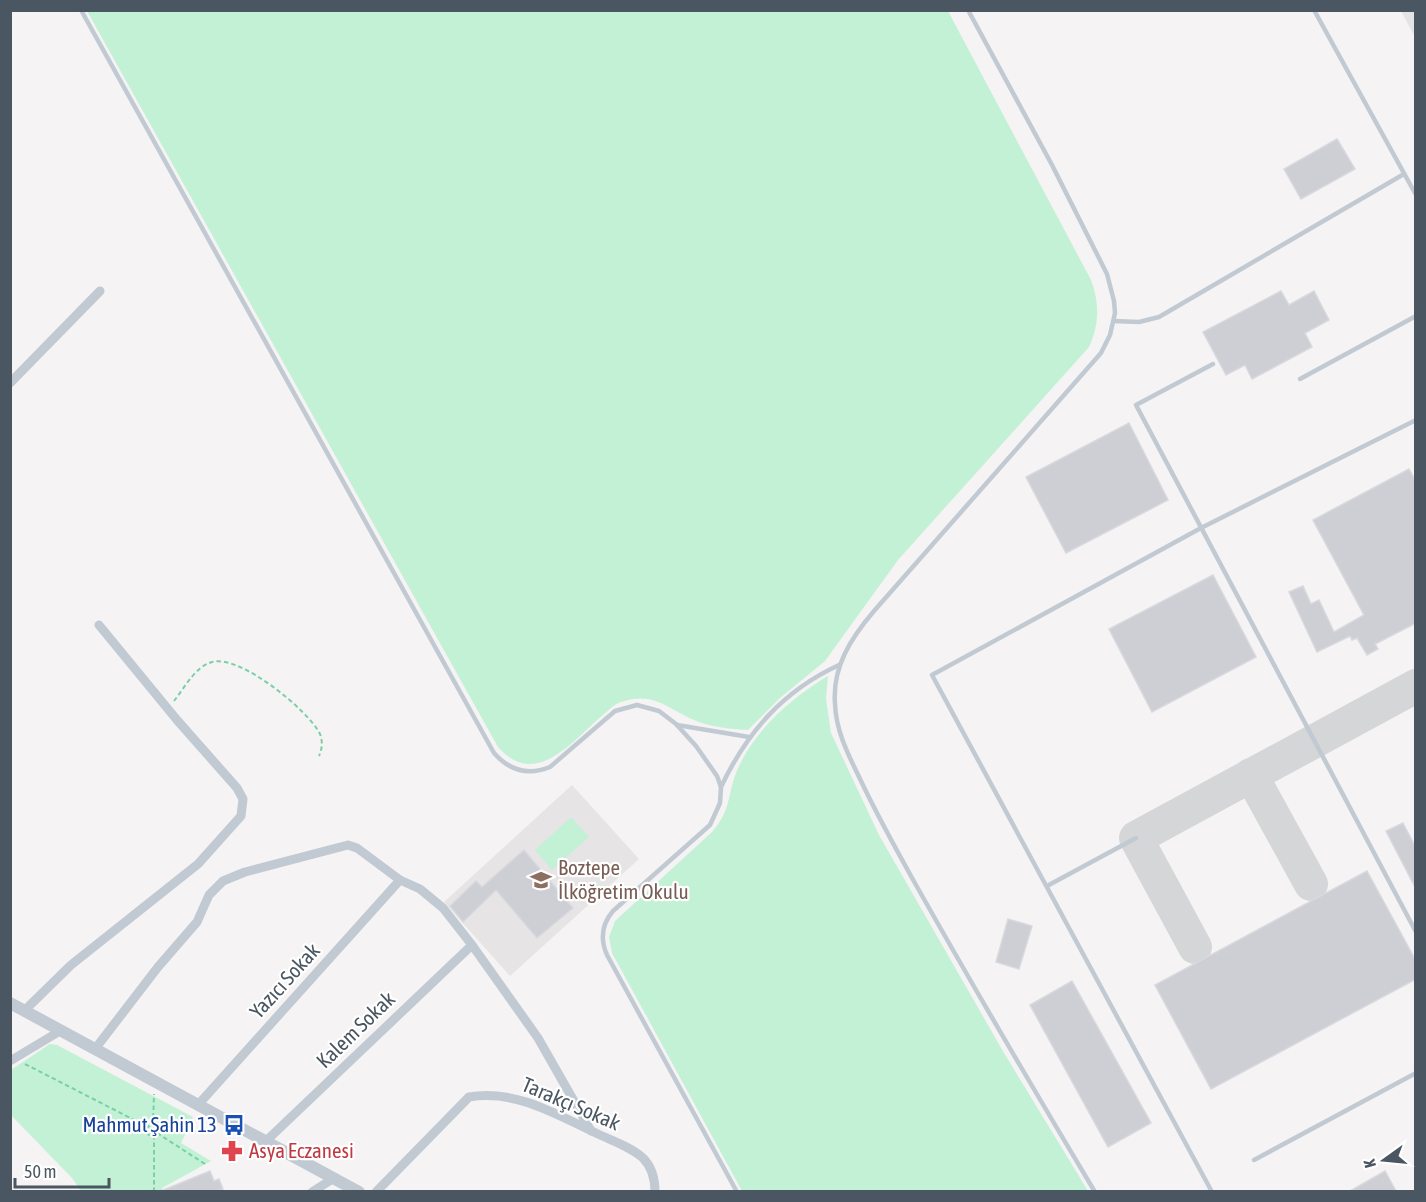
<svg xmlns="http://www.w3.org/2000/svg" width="1426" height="1202" viewBox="0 0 1426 1202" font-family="'Asap Condensed',sans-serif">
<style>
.education{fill:#e6e4e5}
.airport{fill:#e2e4e7}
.green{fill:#c3f1d5}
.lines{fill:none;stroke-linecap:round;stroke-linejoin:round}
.taxiway{stroke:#d5d6d8;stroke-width:34}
.building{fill:#cdcfd5;stroke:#d7d9de;stroke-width:1.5}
.path{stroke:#7ad0a6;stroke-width:2;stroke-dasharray:4.5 3;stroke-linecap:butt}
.service{stroke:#c1cad2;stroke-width:4.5}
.minor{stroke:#c1cad2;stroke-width:9}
.tertiary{stroke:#c1cad2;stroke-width:12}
.labels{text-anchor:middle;stroke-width:4.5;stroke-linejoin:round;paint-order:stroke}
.education-label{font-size:21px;fill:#785e54;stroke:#fff;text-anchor:start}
.street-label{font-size:21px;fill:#4a5661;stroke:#fff}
.transit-label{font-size:21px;fill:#164399;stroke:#fff;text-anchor:end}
.health-label{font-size:21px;fill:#be3a42;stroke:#fff;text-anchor:start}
</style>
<rect width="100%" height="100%" fill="#f5f3f3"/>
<path class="education" d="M572,785l67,74 -129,117 -66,-74z"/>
<path class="airport" d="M1401,11h14v26z"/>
<g class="green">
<path d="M87,11h861l143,269c9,24 8,45 -2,67l-191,213 -73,101 -45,37 -32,32c-19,-1 -37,-3 -54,-10 -27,-12 -41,-29 -73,-18 -7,2 -12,8 -18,13 -31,26 -67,75 -105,32z"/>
<path d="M828,676l-2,23 5,34 48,102 125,218 84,138h-346l-130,-238 -3,-16 6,-16 97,-89c19,-22 15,-35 24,-59 17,-42 54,-74 92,-97z"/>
<path d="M571,817l18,20 -37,33 -17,-20z"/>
<path d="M50,1044l7,1 136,72 -12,26 30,18 -49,27 1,3h-82l-9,-13 -61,-63v-45z"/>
</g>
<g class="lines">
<g class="taxiway">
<path d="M1251,775l60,109"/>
<path d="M1195,947l-59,-109 280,-152"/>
</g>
</g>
<g class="building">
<path d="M1337,139l18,30 -54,30 -17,-30z"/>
<path d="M1281,291l8,14 25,-14 15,29 -24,13 7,14 -60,32 -7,-14 -19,10 -23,-43z"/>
<path d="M1129,423l39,77 -102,53 -40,-76z"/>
<path d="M1409,469l7,13v141l-41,21 3,5 -11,6 -10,-17 -5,2 -2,-4 -33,16 -28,-60 14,-6 8,18 8,-4 15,32 30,-17 -51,-95z"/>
<path d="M1213,575l43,82 -104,55 -43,-83z"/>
<path d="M1403,823l13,25v41l-30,-58z"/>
<path d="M524,850l49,58 -36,30 -41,-48 -33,32 -13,-16 26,-25 6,6z"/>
<path d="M1367,871l49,90v18l-205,110 -56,-104z"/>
<path d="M1008,919l24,7 -13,43 -23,-7z"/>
<path d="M1072,981l79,142 -43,24 -78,-142z"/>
<path d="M210,1171l4,10 5,-2 4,10 -5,2h-57z"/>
<path d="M1385,1171l11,20h-46z"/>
</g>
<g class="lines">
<g class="path">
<path d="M174,701c11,-14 21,-34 38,-39 28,-8 97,49 108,72 3,8 2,15 -1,22"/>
<path d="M25,1064l123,63"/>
<path d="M153,1125l1,-31"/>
<path d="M157,1133l48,31"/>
<path d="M154,1192v-56l3,-3 1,-4 -4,-4h-4l-3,3v5l3,3h4"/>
</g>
<g class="service">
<path d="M81,10l413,743c15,17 34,23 56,14l65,-56 22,-6 22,6 17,13 20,22 21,30 4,11 -1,16 -10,22 -97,86c-12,14 -13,28 -6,44l130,237"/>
<path d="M968,10l84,155 55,109 7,27 1,12 -5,22 -9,18 -227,258c-23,27 -42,56 -39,93 1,28 14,52 26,77 17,36 36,70 55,104 58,103 118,205 179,307"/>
<path d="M1314,10l102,185"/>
<path d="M1114,321l25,1 20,-5 245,-143"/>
<path d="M1213,364l-77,41 280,527"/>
<path d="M1300,379l116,-63"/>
<path d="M677,725l72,12"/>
<path d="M721,787c26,-55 62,-96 118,-122"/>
<path d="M1047,886l89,-48"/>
<path d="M1254,1160l162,-87"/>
<path d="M1212,1192l-280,-517 269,-147 215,-108"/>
</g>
<g class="minor">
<path d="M10,383l90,-92"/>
<path d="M24,1011l47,-46 127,-101 43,-48 2,-17 -6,-11 -60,-68 -78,-95"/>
<path d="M95,1049l63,-82 39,-45 12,-27 14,-14 22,-9 103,-27 9,3 43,32 20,9 23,19 29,37 66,93 53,93"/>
<path d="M10,1061l50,-30"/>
<path d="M197,1106l203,-226"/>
<path d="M265,1142l207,-197"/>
<path d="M312,1192l22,-14"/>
<path d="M376,1192l93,-95c47,-8 88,18 129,37 15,7 33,13 45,24 9,9 12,21 12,34"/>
</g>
<path class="tertiary" d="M10,1003l349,189"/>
</g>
<defs>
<symbol id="school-bare" viewBox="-9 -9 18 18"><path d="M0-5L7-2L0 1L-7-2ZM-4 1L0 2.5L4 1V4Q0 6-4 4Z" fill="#8d6e63" stroke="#fff" stroke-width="2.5" paint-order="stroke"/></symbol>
<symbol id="bus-bare" viewBox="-9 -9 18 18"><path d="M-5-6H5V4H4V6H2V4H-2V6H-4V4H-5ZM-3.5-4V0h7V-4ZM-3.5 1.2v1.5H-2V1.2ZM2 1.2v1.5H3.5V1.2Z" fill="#1a4fb4" stroke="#fff" stroke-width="2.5" paint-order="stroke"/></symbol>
<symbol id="pharmacy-bare" viewBox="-9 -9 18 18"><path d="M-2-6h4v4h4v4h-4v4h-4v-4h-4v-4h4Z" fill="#e0444e" stroke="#fff" stroke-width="2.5" paint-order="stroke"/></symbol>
</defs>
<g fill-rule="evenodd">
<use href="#school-bare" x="526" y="865" width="30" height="30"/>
<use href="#bus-bare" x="219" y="1110" width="30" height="30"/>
<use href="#pharmacy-bare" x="217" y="1136" width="30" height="30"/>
</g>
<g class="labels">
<g class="education-label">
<text x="558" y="875">Boztepe<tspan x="558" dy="24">İlköğretim Okulu</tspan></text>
</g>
<g class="street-label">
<text transform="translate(285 981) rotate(-48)" y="7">Yazıcı Sokak</text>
<text transform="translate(356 1030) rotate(-44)" y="7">Kalem Sokak</text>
<text transform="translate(571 1104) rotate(23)" y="7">Tarakçı Sokak</text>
</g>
<g class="transit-label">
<text x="217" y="1132">Mahmut Şahin 13</text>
</g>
<g class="health-label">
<text x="249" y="1158">Asya Eczanesi</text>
</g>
</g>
<rect width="1426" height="1202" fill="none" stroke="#4a5661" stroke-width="24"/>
<g transform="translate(1384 1160) rotate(255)" stroke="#ffffff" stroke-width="4.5" paint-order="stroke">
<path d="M0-4.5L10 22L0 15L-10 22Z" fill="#4a5661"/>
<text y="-9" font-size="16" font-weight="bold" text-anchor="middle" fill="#4a5661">K</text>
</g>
<path d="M15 1178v9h94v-9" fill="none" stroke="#4a5661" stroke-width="3"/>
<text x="24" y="1178" font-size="18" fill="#4a5661" stroke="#ffffff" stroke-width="4.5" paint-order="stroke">50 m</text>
</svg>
